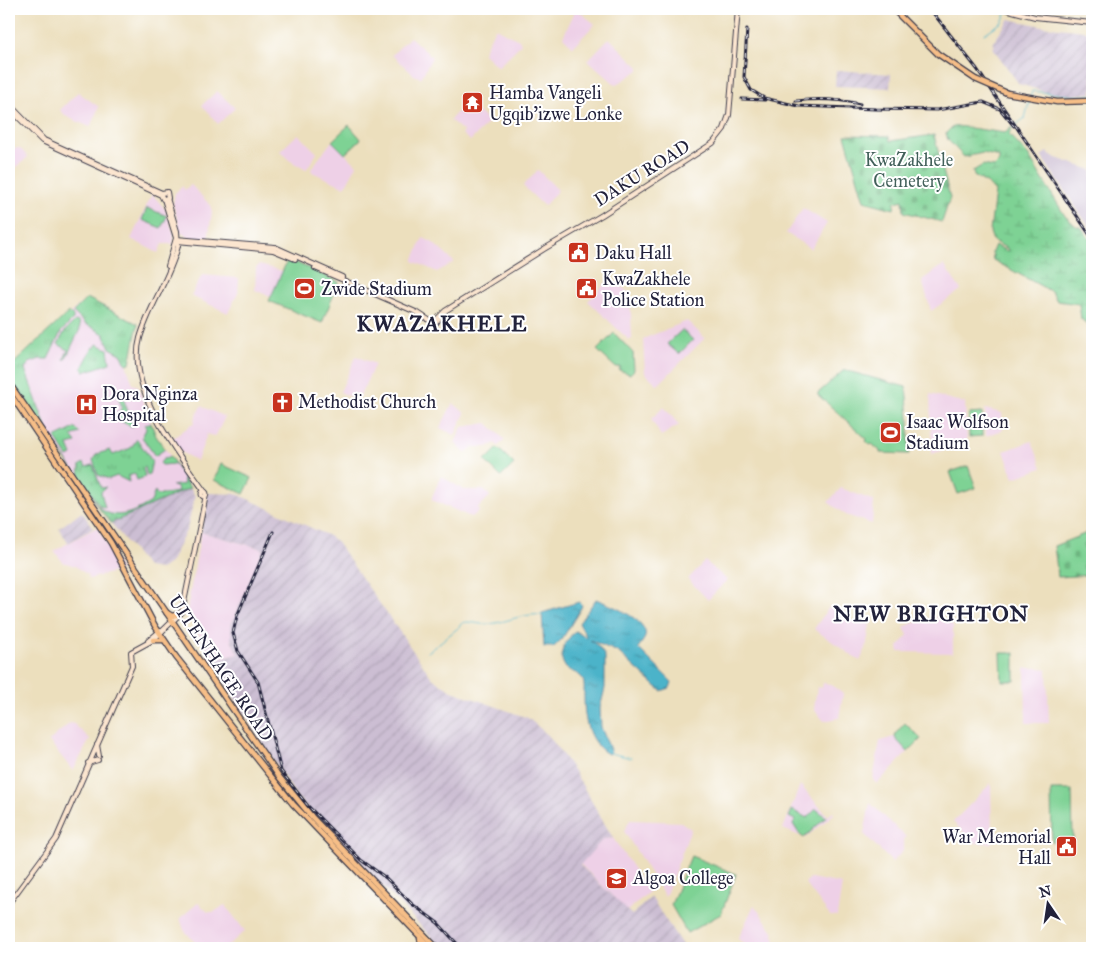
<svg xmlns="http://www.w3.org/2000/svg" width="1101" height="957" viewBox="0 0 1101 957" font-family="'IM FELL Great Primer',serif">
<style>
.built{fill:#eed0e7}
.industrial{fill:url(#industrial-furrows)}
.railway{fill:#ccbed3}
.grass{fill:url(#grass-tufts);stroke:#507a68}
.wetland{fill:url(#wetland-marsh);stroke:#507a68}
.cemetery{fill:url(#cemetery-stones);stroke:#507a68}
.park{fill:#7ed294;stroke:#507a68}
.water{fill:url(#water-ripples);stroke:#366a82}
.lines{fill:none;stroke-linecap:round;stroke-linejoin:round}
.stream{stroke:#4bb3c9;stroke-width:1}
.secondary-casing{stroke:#403e4e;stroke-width:6}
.primary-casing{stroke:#403e4e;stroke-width:7}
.secondary{stroke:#fbe5cf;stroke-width:4}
.primary{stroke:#f6be87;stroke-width:4.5}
.rail-casing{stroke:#22223b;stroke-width:3}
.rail{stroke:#fff;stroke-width:1;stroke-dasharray:4;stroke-linecap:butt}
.primary-bridge-casing{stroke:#403e4e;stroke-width:7;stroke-linecap:butt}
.primary-bridge{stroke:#f6be87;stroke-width:4.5}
.labels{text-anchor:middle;stroke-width:4;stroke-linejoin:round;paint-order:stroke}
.poi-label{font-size:18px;fill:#22223b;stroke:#fff;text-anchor:start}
.park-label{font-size:18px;fill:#42605a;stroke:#fff}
.street-label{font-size:18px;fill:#22223b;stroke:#fff}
.district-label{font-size:22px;font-weight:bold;letter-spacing:1px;fill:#22223b;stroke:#fff}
</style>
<defs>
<pattern id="industrial-furrows" width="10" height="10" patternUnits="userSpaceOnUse" patternTransform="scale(1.25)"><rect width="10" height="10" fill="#ccbed3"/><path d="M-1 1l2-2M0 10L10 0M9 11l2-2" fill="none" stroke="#afa3b6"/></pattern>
<pattern id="grass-tufts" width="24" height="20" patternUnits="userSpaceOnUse" patternTransform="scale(1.25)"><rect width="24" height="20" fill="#7ed294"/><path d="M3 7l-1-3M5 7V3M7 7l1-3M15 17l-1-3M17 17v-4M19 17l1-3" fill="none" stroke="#6db480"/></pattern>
<pattern id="wetland-marsh" width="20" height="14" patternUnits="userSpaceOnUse" patternTransform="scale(1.25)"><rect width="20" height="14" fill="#7ed294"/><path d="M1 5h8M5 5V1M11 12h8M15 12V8" fill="none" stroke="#6db480"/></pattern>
<pattern id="cemetery-stones" width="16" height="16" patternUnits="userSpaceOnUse" patternTransform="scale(1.25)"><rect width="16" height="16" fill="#7ed294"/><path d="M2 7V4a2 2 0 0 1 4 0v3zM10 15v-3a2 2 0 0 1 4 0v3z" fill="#6db480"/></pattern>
<pattern id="water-ripples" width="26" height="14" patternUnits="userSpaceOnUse" patternTransform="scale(1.25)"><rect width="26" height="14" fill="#4bb3c9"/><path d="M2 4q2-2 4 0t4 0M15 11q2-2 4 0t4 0" fill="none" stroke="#3e91a4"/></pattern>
</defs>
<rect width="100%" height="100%" fill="#fff"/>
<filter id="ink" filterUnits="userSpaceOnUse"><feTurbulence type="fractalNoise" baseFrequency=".02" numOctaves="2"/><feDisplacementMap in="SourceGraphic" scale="10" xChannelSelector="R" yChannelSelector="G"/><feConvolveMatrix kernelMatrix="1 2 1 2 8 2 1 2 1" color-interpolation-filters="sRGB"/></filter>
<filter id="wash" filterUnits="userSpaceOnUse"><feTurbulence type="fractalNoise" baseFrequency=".0096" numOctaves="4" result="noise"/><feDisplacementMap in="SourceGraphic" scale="20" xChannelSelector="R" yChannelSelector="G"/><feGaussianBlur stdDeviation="1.12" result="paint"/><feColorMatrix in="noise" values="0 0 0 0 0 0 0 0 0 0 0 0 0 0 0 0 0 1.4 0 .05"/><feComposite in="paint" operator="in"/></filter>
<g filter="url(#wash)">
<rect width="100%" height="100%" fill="#ecdfbd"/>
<g class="built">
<path d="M576,9l19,15 -22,23 -10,-10z"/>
<path d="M495,28l24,12 2,4 -23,23 -15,-14z"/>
<path d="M410,37l22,20 -11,21 -7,-3 -22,-20z"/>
<path d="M609,38l30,29v3l-23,15 -28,-25z"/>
<path d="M217,91l18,17 -17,16 -16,-19z"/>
<path d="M78,92l21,15 -9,20 -23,-10 -7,-7z"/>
<path d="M467,102l22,20 -19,19 -8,-7 1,-3 -13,-11z"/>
<path d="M298,134l19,19 -11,17 -17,-10 -9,-9z"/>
<path d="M332,141l25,24 -12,22 -33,-15 -1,-3z"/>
<path d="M9,148h11l8,9 -19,17z"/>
<path d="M538,170l20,20 -14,16 -21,-20z"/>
<path d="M191,185l19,20 2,7 -4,28 -19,-2 -8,-6 -8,-27 2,-12 8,-7 1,4z"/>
<path d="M152,194l13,15 9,25 -1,10h-11l-4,9 -27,-14z"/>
<path d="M803,208l24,15 -16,26 -25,-16z"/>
<path d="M423,238l9,4 22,20 -17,10 -24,-11z"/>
<path d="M259,265l24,6 -12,26 -16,-7 1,-22z"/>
<path d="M944,265l17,25 -30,21 -9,-31z"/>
<path d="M202,275l37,3 -1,15 -10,20 -37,-17z"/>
<path d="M611,278l19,16 2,45 -3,1 -41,-39z"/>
<path d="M87,298l51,26 -8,39 -4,1 7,20 5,2 18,50 33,46 1,6 -79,35 -102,-145v-10z"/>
<path d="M687,321l18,17 -47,47 -13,-12 -2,-34z"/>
<path d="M356,356l19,8 -17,36 -18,-8z"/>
<path d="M930,394l35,9 2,38 -35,13z"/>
<path d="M453,403l12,10 -10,22 -15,-7z"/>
<path d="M201,406l24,11 -10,20 -8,-3 -10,27 -18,-10 -7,-12 23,-17 -1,-2z"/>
<path d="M664,407l15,18 -18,11 -10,-17z"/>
<path d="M985,409l17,4 1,17 -17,6z"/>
<path d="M487,423l18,17 -7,6 -3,-3 -8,4h-14l-8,6 -10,-10 7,-16z"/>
<path d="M1032,441l10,27 -28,10 -10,-27z"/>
<path d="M441,476l23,14h20l6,6 -12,12 1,4 -8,5 -39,-17v-3z"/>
<path d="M841,488l33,13 -2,23 -26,-9 -18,-13z"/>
<path d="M97,527l24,43 -32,9 -1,-4 -13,-9 -12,-4 -9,-11z"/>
<path d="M201,532l62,17 -32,76v15l7,14 -27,7 -24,-52z"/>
<path d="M705,561l22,19 -19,20 -20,-21z"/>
<path d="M830,606l18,14 22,4 -4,24 -6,13 -46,-32z"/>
<path d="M938,616l15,9v28l-54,-1 -1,-5 10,-12 -4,-7 6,-4z"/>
<path d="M1025,668h16l6,2 2,53h-23z"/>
<path d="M823,683l7,1 13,10 -4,24 -15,3 -10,-12 3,-22 5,1z"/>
<path d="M70,723l4,1 16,15 -17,32 -24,-30z"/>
<path d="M894,737l14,15 -31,32 -4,-4 7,-39z"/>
<path d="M991,783l1,60h-17l-22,-21z"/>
<path d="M800,785l28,31 5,-4 1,2 -29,24 -22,-9z"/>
<path d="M870,803l36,34 -3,2v12l-11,11 -28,-28z"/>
<path d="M630,820l51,2 10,7 -26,68 -41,-66z"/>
<path d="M613,838l36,54 -22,19 -47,-47 23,-25z"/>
<path d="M811,878l31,6 -5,32h-7l-25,-33z"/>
<path d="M198,903l10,9h6l11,-7 20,26 -20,17h-25l-16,-18 -4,-12z"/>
<path d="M754,905l19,26 4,17h-27l-12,-9z"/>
</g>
<g class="industrial">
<path d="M1009,19l33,7 50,6v61l-21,2 -25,-3 -27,-8 -27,-37 3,-1 -2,-3z"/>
<path d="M836,70l55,4 -1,14 -55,-2z"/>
<path d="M190,488l5,8 -8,33 -17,34 -10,6 -13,-2 -36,-44z"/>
<path d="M210,493l27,1 92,42 7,5 96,137 20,13 76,27 21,18 25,35 39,67 -10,1 -23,26 52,50 19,-18 33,51h-242l-145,-151 -86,-136 27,-7 -7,-14v-15l32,-76 -62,-17 6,-28 -1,-9z"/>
<path d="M82,512l11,16 -25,15 -9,-15z"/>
</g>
<path class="railway" d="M1047,152l9,6 36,12v61l-51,-75z"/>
<g class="grass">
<path d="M87,298l51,26 -8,39 -4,1 -5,-10 -11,-6 -6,-14 -20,-11 -11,-11z"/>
<path d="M69,312l4,4v4l-12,12 -13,27h-8l-11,4 -4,6 24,66 49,71c16,17 37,6 53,-4l4,-11 2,4 21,-3 -1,-5 -5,-1 12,-2 -1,-8 -9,-12 -12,1 -2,-2 5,-6 1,2 4,-3 20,32 -79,35 -11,-13 -91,-132v-10z"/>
<path d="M75,321l4,1 1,7 -15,31 -1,-1 4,-9 -10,-6 7,-13z"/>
<path d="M97,344l11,5 2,14 -26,9 -2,-4 11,-21 2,1z"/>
<path d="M120,389l13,37 -1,1 -17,-9 7,-11 -6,-17z"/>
<path d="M151,423l5,13 9,13 -10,7 -13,-19 4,-8 -1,-4z"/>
<path d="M75,428l5,5 -9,3 5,7 -8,2 4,10 -4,2 -13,-19z"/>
<path d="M137,439l15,22 -3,14 -2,1 -2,-9 -2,1 2,9 -8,3 -2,-6 -7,2 1,6 -12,-6 -8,3 -11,-4 -5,-15 4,-6 13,-4 3,5 18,-7z"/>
<path d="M84,463l2,4 7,-2 8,23 5,-1 -5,5 4,16 -5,-2 -21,-30 1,-11z"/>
</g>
<path class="wetland" d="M957,126l48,7 7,-6 -3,8 19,20 37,61 11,10 6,2 10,15v91l-5,-10 -6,-5 -2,-15 -22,-3 -5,-9 -59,-32 -1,-8 3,-7 12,6 1,-2 -15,-8 -3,-9 5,-40 -7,-8 -14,-8 -1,-5 10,-6 11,2 5,-5v-5l-16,-4 -19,4 -16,-17 -2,-7 5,-5z"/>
<g class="cemetery">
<path d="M845,135l44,1 1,5 44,-6 16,63 -8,24 -38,-10 -1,-12 -8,2 -1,7 -30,-8z"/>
<path d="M1092,531v44l-34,2 -4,-31z"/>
</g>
<g class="park">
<path d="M349,125l12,14 -16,15 -13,-13z"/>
<path d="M147,208l20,8 -6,12 -19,-8z"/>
<path d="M288,259l51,23 -17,41 -53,-22z"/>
<path d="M682,330l11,10 -14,14 -12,-10z"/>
<path d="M614,333l19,20 1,17 -4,4 -11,-4 2,-3h-6l-18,-17z"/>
<path d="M844,370l62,17 3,30v37l-29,-1v-2l-8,-7 -2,1 -4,-4 1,-2 -50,-45z"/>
<path d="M982,413v23l-13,1v-23z"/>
<path d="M498,448l16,16 -13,13 -16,-16z"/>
<path d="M221,464l31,14 -8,16 -30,-14z"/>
<path d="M968,466l8,22 -18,6 -8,-22z"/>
<path d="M1001,653h14v28h-13z"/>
<path d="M905,723l16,16 -13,13 -13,-14 1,-5z"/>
<path d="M1051,790h21l1,52h-21z"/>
<path d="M816,809l10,8 -22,21 -4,-3 -7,-11 2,-4 -6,-3 3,-7 15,8z"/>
<path d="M691,856l45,18 -15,40 -34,19 -16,-28z"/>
</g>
<g class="water">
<path d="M596,599c12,5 54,21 49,38 -1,3 -5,8 -7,11l34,34 -2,6 -9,3 -43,-39 -28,-12 8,6 7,10v32l-5,20 1,19 10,25 -3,2c-22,-13 -24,-37 -24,-60 0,-5 1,-11 -2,-16 -3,-5 -11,-6 -16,-10 -10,-14 -1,-26 9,-37l12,7 -8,-15z"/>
<path d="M579,602l3,3 -1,3 -19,31 -8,8h-10l-2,-34z"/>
</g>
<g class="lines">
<g class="stream">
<path d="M984,34l18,-12 6,-12"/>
<path d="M1012,128l13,-10 7,-27 43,5 17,-1"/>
<path d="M459,627l3,-4c7,-2 11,0 19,1 20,2 40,-12 62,-9"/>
<path d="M428,652l30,-24"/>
<path d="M610,753l21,5"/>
</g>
</g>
</g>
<g filter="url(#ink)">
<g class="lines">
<defs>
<g id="secondary">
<path d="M1005,9l30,8 57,6"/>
<path d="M9,104l35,36 118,53 5,-1 1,6 -5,1 -2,-4 -119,-54 -33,-33"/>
<path d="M167,198l10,33 1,15c-8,32 -29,60 -38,92 -14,51 37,114 65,154"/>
<path d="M164,199l12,39 -8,28"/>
<path d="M176,239l99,8 67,30"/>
<path d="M177,241l96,9 22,9"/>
<path d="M315,268l26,11"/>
<path d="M343,280l75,33 17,11 6,-7"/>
<path d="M433,323l12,-12 99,-62 58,-34 111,-72 11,-14 5,-14 9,-106"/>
<circle cx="204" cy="494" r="2.5"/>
<path d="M148,641l12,-10"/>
<path d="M97,745l2,11"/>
<path d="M88,763l10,-3"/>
<path d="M9,903l47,-64 76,-173 -1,-14 22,-12 29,-28 24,-117"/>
</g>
<g id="primary">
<path d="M893,9l45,45 37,25"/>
<path d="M1007,93l50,9 35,-1"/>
<path d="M9,383l271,395 32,39 125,131"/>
<path d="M9,392l102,151 44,83 21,31 117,147 138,144"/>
<path d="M167,613l5,3 7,-2"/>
<path d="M153,640h10"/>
<path d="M419,948l2,-5 -1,-5"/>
</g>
</defs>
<use href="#secondary" class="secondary-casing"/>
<use href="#primary" class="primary-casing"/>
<use href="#secondary" class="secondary"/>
<use href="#primary" class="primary"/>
<defs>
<g id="rail">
<path d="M930,9l47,60 115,169"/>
<path d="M747,29l-3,48 7,13 13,8 35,8 77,3 61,1 46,-8 17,7 14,17"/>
<path d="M742,99l23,1"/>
<path d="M796,101c23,-3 41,-2 64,3"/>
<path d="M273,532l-36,84 -4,17 5,18 20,31 23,89 27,35 53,54 25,18 26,26 26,19 23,25"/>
</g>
</defs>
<use href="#rail" class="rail-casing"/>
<use href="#rail" class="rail"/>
<defs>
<path id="primary-bridge" d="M975,79l32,14"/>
</defs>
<use href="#primary-bridge" class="primary-bridge-casing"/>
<use href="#primary-bridge" class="primary-bridge"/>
</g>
</g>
<defs>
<symbol id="temple-square" viewBox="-11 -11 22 22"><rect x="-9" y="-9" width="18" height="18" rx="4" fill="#c8321e" stroke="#fff"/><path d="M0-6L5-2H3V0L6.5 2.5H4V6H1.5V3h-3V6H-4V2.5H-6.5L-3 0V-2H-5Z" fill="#fff"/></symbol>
<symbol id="civic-square" viewBox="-11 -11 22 22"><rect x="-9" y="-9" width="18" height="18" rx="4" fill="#c8321e" stroke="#fff"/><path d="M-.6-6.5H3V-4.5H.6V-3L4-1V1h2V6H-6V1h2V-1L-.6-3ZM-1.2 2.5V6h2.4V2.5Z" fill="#fff"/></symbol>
<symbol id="stadium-square" viewBox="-11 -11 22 22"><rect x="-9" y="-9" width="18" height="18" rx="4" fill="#c8321e" stroke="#fff"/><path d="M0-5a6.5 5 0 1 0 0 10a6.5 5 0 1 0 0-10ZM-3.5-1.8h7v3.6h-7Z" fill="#fff"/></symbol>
<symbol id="church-square" viewBox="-11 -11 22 22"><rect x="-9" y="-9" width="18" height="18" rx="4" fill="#c8321e" stroke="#fff"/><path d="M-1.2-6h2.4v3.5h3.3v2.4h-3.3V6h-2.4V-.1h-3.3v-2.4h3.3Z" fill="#fff"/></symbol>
<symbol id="hospital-square" viewBox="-11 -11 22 22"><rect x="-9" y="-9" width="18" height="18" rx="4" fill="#c8321e" stroke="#fff"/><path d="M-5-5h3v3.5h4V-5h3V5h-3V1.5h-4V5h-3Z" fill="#fff"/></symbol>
<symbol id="university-square" viewBox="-11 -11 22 22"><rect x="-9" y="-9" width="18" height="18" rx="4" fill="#c8321e" stroke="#fff"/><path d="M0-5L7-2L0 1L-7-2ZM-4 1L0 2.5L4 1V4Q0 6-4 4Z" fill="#fff"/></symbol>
</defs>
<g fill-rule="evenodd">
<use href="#temple-square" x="460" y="90" width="25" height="25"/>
<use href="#civic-square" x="566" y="240" width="25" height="25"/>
<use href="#stadium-square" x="292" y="276" width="25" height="25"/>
<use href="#civic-square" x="574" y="276" width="25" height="25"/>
<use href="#church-square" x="270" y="390" width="25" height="25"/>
<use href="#hospital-square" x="74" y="392" width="25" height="25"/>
<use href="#stadium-square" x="878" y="420" width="25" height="25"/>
<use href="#civic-square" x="1054" y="834" width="25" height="25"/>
<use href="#university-square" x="604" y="866" width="25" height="25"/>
</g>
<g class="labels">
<g class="poi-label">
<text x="489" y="99">Hamba Vangeli<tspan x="489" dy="21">Ugqib'izwe Lonke</tspan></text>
<text x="595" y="259">Daku Hall</text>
<text x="602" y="285">KwaZakhele<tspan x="602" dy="21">Police Station</tspan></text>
<text x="321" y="295">Zwide Stadium</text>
<text x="102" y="400">Dora Nginza<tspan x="102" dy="21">Hospital</tspan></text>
<text x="298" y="408">Methodist Church</text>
<text x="906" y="428">Isaac Wolfson<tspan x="906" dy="21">Stadium</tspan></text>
<text x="1051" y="843" text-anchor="end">War Memorial<tspan x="1051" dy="21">Hall</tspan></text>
<text x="633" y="884">Algoa College</text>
</g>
<g class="park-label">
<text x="909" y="166">KwaZakhele<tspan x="909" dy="21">Cemetery</tspan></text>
</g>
<g class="street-label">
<text transform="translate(642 173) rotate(-32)" y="6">DAKU ROAD</text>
<text transform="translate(221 668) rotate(56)" y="6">UITENHAGE ROAD</text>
</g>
<g class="district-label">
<text x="442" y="331">KWAZAKHELE</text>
<text x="931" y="621">NEW BRIGHTON</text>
</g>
</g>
<rect width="1101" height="957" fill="none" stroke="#fff" stroke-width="30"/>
<g transform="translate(1048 904) rotate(347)" stroke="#ffffff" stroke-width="4" paint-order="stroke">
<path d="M0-4L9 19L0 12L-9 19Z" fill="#22223b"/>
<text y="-8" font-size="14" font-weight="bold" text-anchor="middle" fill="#22223b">N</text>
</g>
</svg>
